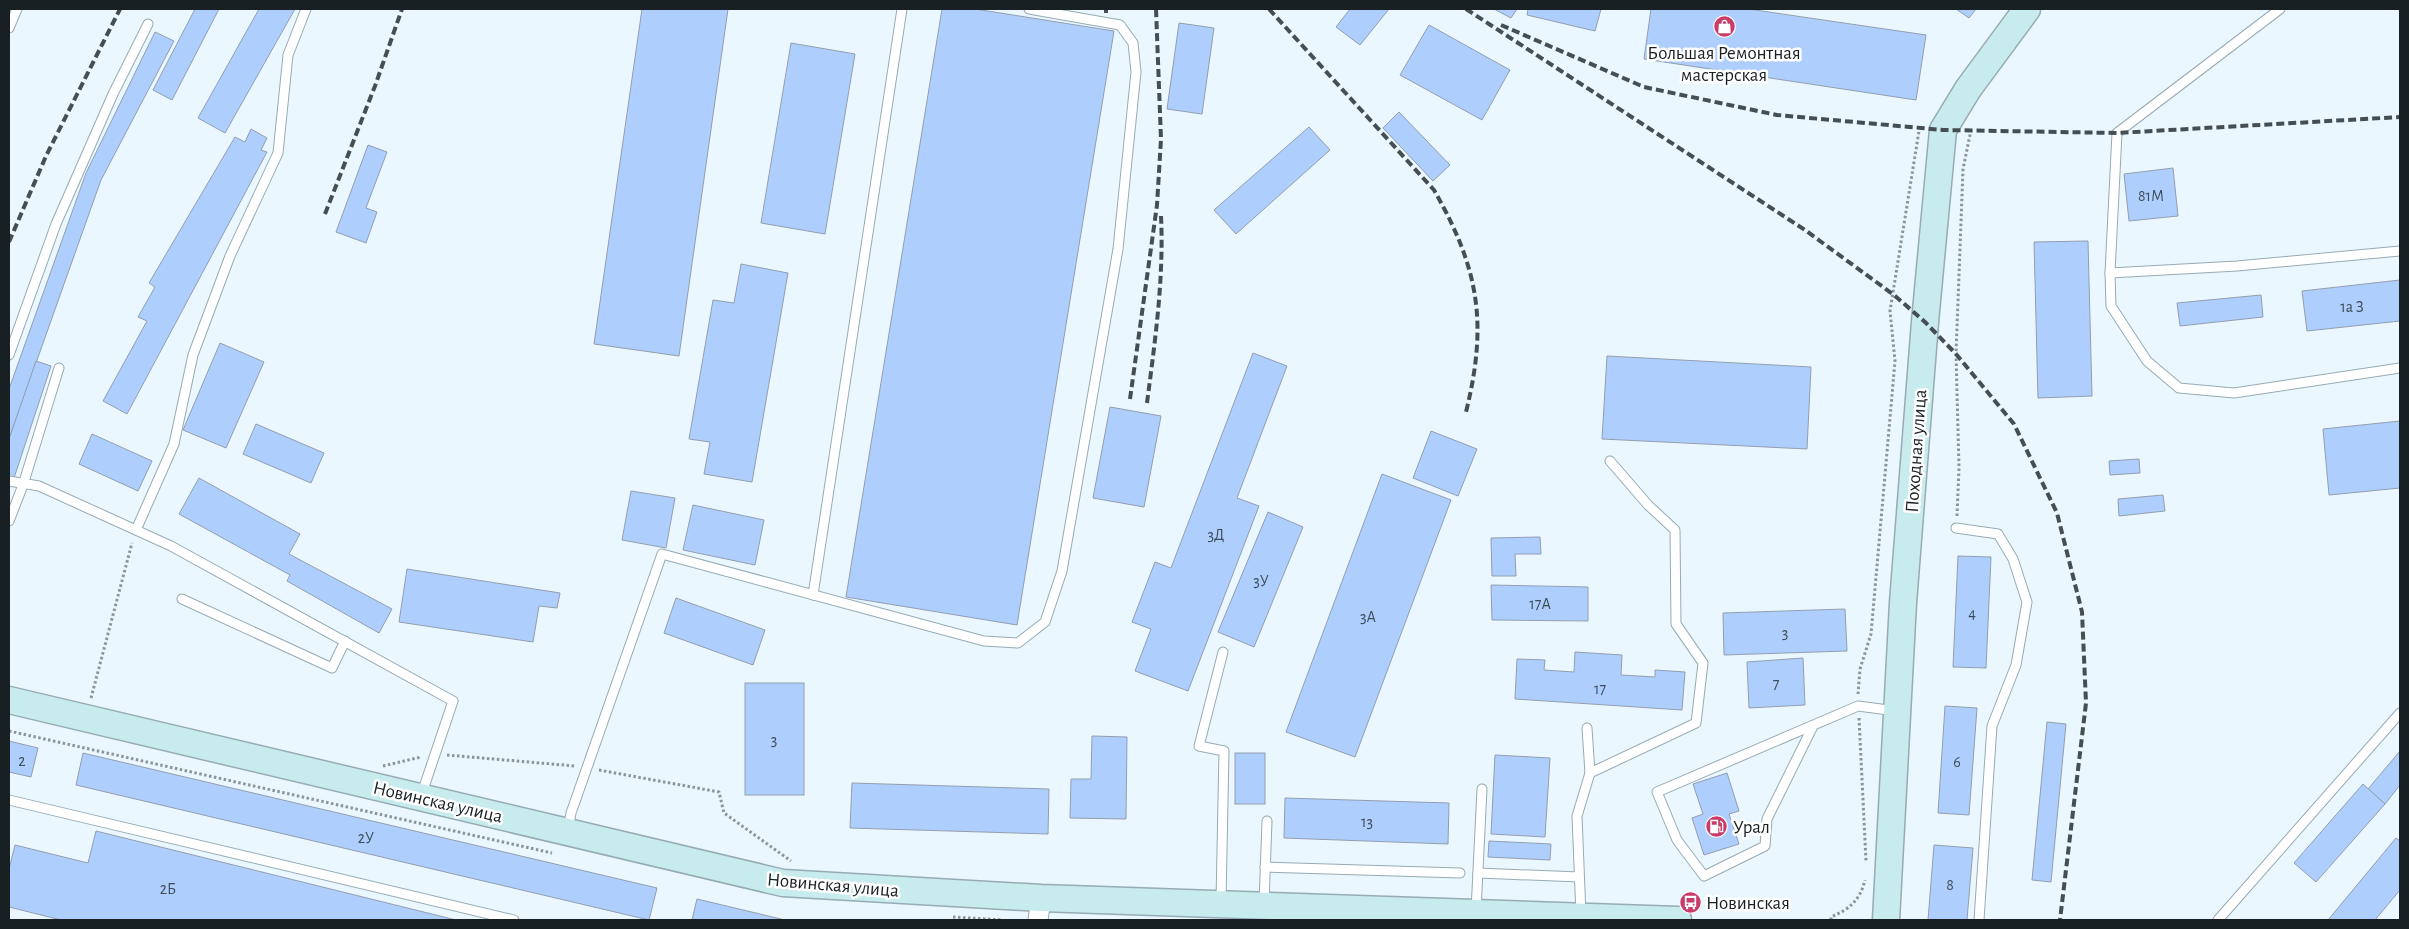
<svg xmlns="http://www.w3.org/2000/svg" width="2409" height="929" viewBox="0 0 2409 929" font-family="'Alegreya Sans',sans-serif">
<style>
.building{fill:#aecffd;stroke:#929eaf}
.lines{fill:none;stroke-linecap:round;stroke-linejoin:round}
.service-casing{stroke:#96abb5;stroke-width:11}
.minor-casing{stroke:#96abb5;stroke-width:21}
.secondary-casing{stroke:#96abb5;stroke-width:29}
.path{stroke:#8a959b;stroke-width:3;stroke-dasharray:2.5 2.5;stroke-linecap:butt}
.service{stroke:#fff;stroke-width:9}
.minor{stroke:#fff;stroke-width:19}
.secondary{stroke:#c8ebee;stroke-width:26}
.rail{stroke:#454e52;stroke-width:4;stroke-dasharray:8 4;stroke-linecap:butt}
.labels{text-anchor:middle;stroke-width:5;stroke-linejoin:round;paint-order:stroke}
.number-label{font-size:16px;fill:#3e4c5a}
.poi-label{font-size:19px;fill:#182024;stroke:#fff;text-anchor:start}
.street-label{font-size:19px;fill:#182024;stroke:#fff}
</style>
<rect width="100%" height="100%" fill="#eaf7fe"/>
<g class="building">
<path d="M195,9h24l-47,91 -19,-10z"/>
<path d="M259,9h36l-70,124 -27,-15z"/>
<path d="M642,9h86l-49,347 -85,-12z"/>
<path d="M942,9h33l139,22 -97,594 -171,-28z"/>
<path d="M1350,9h39l-29,36 -24,-18z"/>
<path d="M1494,9h23l-6,9z"/>
<path d="M1528,9h73l-6,22 -68,-16z"/>
<path d="M1651,9h97l178,26 -10,65 -272,-41z"/>
<path d="M1956,9h20l-7,9z"/>
<path d="M1179,23l35,5 -12,86 -35,-5z"/>
<path d="M1429,25l81,45 -28,50 -82,-45z"/>
<path d="M155,32l19,9 -73,139 -92,259v-50l77,-216z"/>
<path d="M791,43l64,11 -30,180 -64,-11z"/>
<path d="M1399,112l51,53 -17,16 -50,-53z"/>
<path d="M1309,127l21,23 -94,84 -22,-24z"/>
<path d="M251,129l16,9 -6,12 6,2 -140,262 -24,-13 44,-80 -9,-4 17,-30 -6,-4 86,-146 10,5z"/>
<path d="M368,145l19,7 -21,56 11,4 -11,31 -30,-11z"/>
<path d="M2173,168l5,48 -49,5 -5,-47z"/>
<path d="M2088,241l4,155 -54,2 -4,-156z"/>
<path d="M741,264l47,9 -36,209 -48,-8 6,-32 -21,-3 24,-139 21,3z"/>
<path d="M2400,280v41l-93,10 -5,-40z"/>
<path d="M2261,295l2,22 -83,9 -3,-23z"/>
<path d="M220,343l44,19 -38,86 -43,-18z"/>
<path d="M1253,353l34,13 -50,132 22,8 -71,185 -53,-20 16,-42 -19,-7 23,-60 16,6z"/>
<path d="M1607,356l204,11 -4,82 -205,-10z"/>
<path d="M36,361l15,5 -37,112 -5,-2v-37z"/>
<path d="M1110,407l51,9 -17,91 -51,-9z"/>
<path d="M2400,421v67l-71,7 -6,-66z"/>
<path d="M256,424l68,29 -13,30 -68,-29z"/>
<path d="M1431,431l46,18 -19,47 -45,-18z"/>
<path d="M92,434l60,27 -14,30 -59,-27z"/>
<path d="M2139,459l1,14 -30,2 -1,-14z"/>
<path d="M1382,474l69,26 -96,257 -69,-25z"/>
<path d="M199,478l101,56 -11,20 103,55 -13,24 -92,-52 3,-6 -111,-61z"/>
<path d="M631,491l44,7 -9,50 -44,-8z"/>
<path d="M2163,495l2,16 -46,5 -1,-17z"/>
<path d="M693,505l71,15 -9,45 -72,-15z"/>
<path d="M1268,512l35,15 -49,120 -36,-15z"/>
<path d="M1540,537l1,17h-26l1,22h-24l-1,-38z"/>
<path d="M1958,556l33,1 -5,111 -33,-1z"/>
<path d="M407,569l153,24 -3,15 -18,-2 -6,36 -134,-20z"/>
<path d="M1491,585l97,2v34l-96,-1z"/>
<path d="M676,598l89,32 -12,35 -89,-32z"/>
<path d="M1845,609l2,42 -123,4 -1,-42z"/>
<path d="M1575,652l47,3 -1,20 34,2v-7l30,2 -3,38 -167,-11 2,-40 28,1 -1,10 30,2z"/>
<path d="M1803,658l2,47 -56,3 -2,-46z"/>
<rect x="745" y="683" width="59" height="112"/>
<path d="M1945,706l32,2 -8,107 -31,-2z"/>
<path d="M2047,722l19,2 -15,158 -19,-2z"/>
<path d="M1092,736l35,1 -1,82 -56,-1 1,-39h20z"/>
<path d="M9,741l29,7 -7,29 -22,-5z"/>
<path d="M2400,751v34l-15,19 -17,-15z"/>
<path d="M83,753l574,135 -8,32 -573,-135z"/>
<rect x="1235" y="753" width="30" height="51"/>
<path d="M1495,755l55,3 -5,79 -54,-3z"/>
<path d="M1727,773l12,38 -10,3 10,30 -35,11 -12,-37 11,-4 -10,-30z"/>
<path d="M852,783l197,6 -1,45 -198,-6z"/>
<path d="M2363,784l22,20 -69,78 -22,-19z"/>
<path d="M1285,798l164,5 -1,41 -164,-6z"/>
<path d="M96,831l360,89h-395l-52,-13v-38l6,-24 73,18z"/>
<path d="M2396,838l4,3v49l-25,30h-47z"/>
<path d="M1489,841l62,3 -1,16 -62,-3z"/>
<path d="M1934,845l39,3 -6,72h-39z"/>
<path d="M697,899l63,15 25,6h-93z"/>
</g>
<g class="lines">
<defs>
<g id="service">
<path d="M2280,9l-163,124 -7,140 1,33 36,55 32,27 55,5 166,-25"/>
<path d="M9,28l8,-19"/>
<path d="M2110,273l127,-7 163,-15"/>
<path d="M9,355l47,-131 57,-130 35,-70"/>
<path d="M9,481l30,5 132,60 282,155 -32,95"/>
<path d="M9,521l14,-36 36,-117"/>
<path d="M1956,528l42,6 15,25 14,43 -11,63 -24,61 -13,194"/>
<path d="M136,530l38,-86 19,-89 37,-99 48,-103 10,-98 18,-46"/>
<path d="M813,595l89,-586"/>
<path d="M182,599l150,69 13,-27"/>
<path d="M1813,726l-46,93 -2,27 -61,30 -27,-36 -20,-48 201,-86 38,5"/>
<path d="M1590,773l106,-50 7,-60 -27,-39 -1,-94 -27,-25 -38,-44"/>
<path d="M9,800l505,120"/>
<path d="M568,830l3,-17 91,-259 322,87 34,2 27,-21 17,-51 56,-322 18,-177 -3,-29 -13,-18 -91,-16"/>
<path d="M1265,867l195,6"/>
<path d="M1478,873l101,4"/>
<path d="M1221,901l3,-150 -25,-5 24,-94"/>
<path d="M1264,903l3,-82"/>
<path d="M1476,911l6,-122"/>
<path d="M1581,915l-4,-99 13,-43 -3,-45"/>
<path d="M2218,920l182,-207"/>
</g>
<path id="minor" d="M1038,920l3,-22"/>
<g id="secondary">
<path d="M9,700l774,183 258,15 637,22"/>
<path d="M1886,920l17,-317 22,-281 18,-192 25,-41 59,-80"/>
</g>
</defs>
<use href="#service" class="service-casing"/>
<use href="#minor" class="minor-casing"/>
<use href="#secondary" class="secondary-casing"/>
<g class="path">
<path d="M1957,516l2,-48 -3,-114 7,-185 8,-39"/>
<path d="M1858,694l2,-25 11,-35 24,-273 -5,-50 29,-180"/>
<path d="M91,698l41,-155"/>
<path d="M1859,718l7,143"/>
<path d="M9,731l543,122"/>
<path d="M447,755l128,11"/>
<path d="M383,766l38,-9"/>
<path d="M599,770l120,22 5,21 67,48"/>
<path d="M953,917l50,3"/>
<path d="M1831,920v-3c19,-8 29,-17 34,-37"/>
</g>
<use href="#service" class="service"/>
<use href="#minor" class="minor"/>
<use href="#secondary" class="secondary"/>
<g class="rail">
<path d="M1269,9l165,181c45,79 54,133 32,222"/>
<path d="M1466,9l339,221 89,65 31,27 31,32 58,70 43,89 25,99 4,91 -26,217"/>
<path d="M1106,13v-4"/>
<path d="M1501,25l143,62 133,28 166,15 174,3 283,-16"/>
<path d="M325,214l50,-128 27,-77"/>
<path d="M9,242l37,-86 74,-147"/>
<path d="M1130,399l27,-194 4,-66 -5,-130"/>
<path d="M1147,403c8,-62 17,-124 14,-187"/>
</g>
</g>
<defs>
<symbol id="shop-disc" viewBox="-11 -11 22 22"><circle r="9.5" fill="#c93c69" stroke="#fff"/><path d="M-5-2.5h2.3a2.7 3.5 0 0 1 5.4 0H5L5.5 6h-11ZM-1.5-2.5h3a1.5 2.3 0 0 0-3 0Z" fill="#fff"/></symbol>
<symbol id="fuel-disc" viewBox="-11 -11 22 22"><circle r="9.5" fill="#c93c69" stroke="#fff"/><path d="M-5.5-6h7V0h2V4h1.3V-2.5L3-4.5l.8-.8L6-3V5H2.5V1h-1V6h-7ZM-4.2-4.7v3.2H.2V-4.7Z" fill="#fff"/></symbol>
<symbol id="bus-disc" viewBox="-11 -11 22 22"><circle r="9.5" fill="#c93c69" stroke="#fff"/><path d="M-5-6H5V4H4V6H2V4H-2V6H-4V4H-5ZM-3.5-4V0h7V-4ZM-3.5 1.2v1.5H-2V1.2ZM2 1.2v1.5H3.5V1.2Z" fill="#fff"/></symbol>
</defs>
<g fill-rule="evenodd">
<use href="#shop-disc" x="1712" y="14" width="25" height="25"/>
<use href="#fuel-disc" x="1704" y="814" width="25" height="25"/>
<use href="#bus-disc" x="1678" y="890" width="25" height="25"/>
</g>
<g class="labels">
<g class="number-label">
<text x="2151" y="201">81М</text>
<text x="2352" y="312">1а З</text>
<text x="1216" y="540">3Д</text>
<text x="1261" y="586">3У</text>
<text x="1540" y="609">17А</text>
<text x="1972" y="618">4</text>
<text x="1368" y="622">3А</text>
<text x="1785" y="638">3</text>
<text x="1776" y="689">7</text>
<text x="1600" y="694">17</text>
<text x="774" y="745">3</text>
<text x="22" y="766">2</text>
<text x="1957" y="767">6</text>
<text x="1367" y="827">13</text>
<text x="366" y="843">2У</text>
<text x="1950" y="890">8</text>
<text x="168" y="894">2Б</text>
</g>
<g class="poi-label">
<text x="1724" y="59" text-anchor="middle">Большая Ремонтная<tspan x="1724" dy="22">мастерская</tspan></text>
<text x="1733" y="833">Урал</text>
<text x="1706" y="909">Новинская</text>
</g>
<g class="street-label">
<text transform="translate(1915 451) rotate(-86)" y="7">Походная улица</text>
<text transform="translate(438 801) rotate(13)" y="7">Новинская улица</text>
<text transform="translate(833 884) rotate(5)" y="7">Новинская улица</text>
</g>
</g>
<rect width="2409" height="929" fill="none" stroke="#182024" stroke-width="20"/>
</svg>
